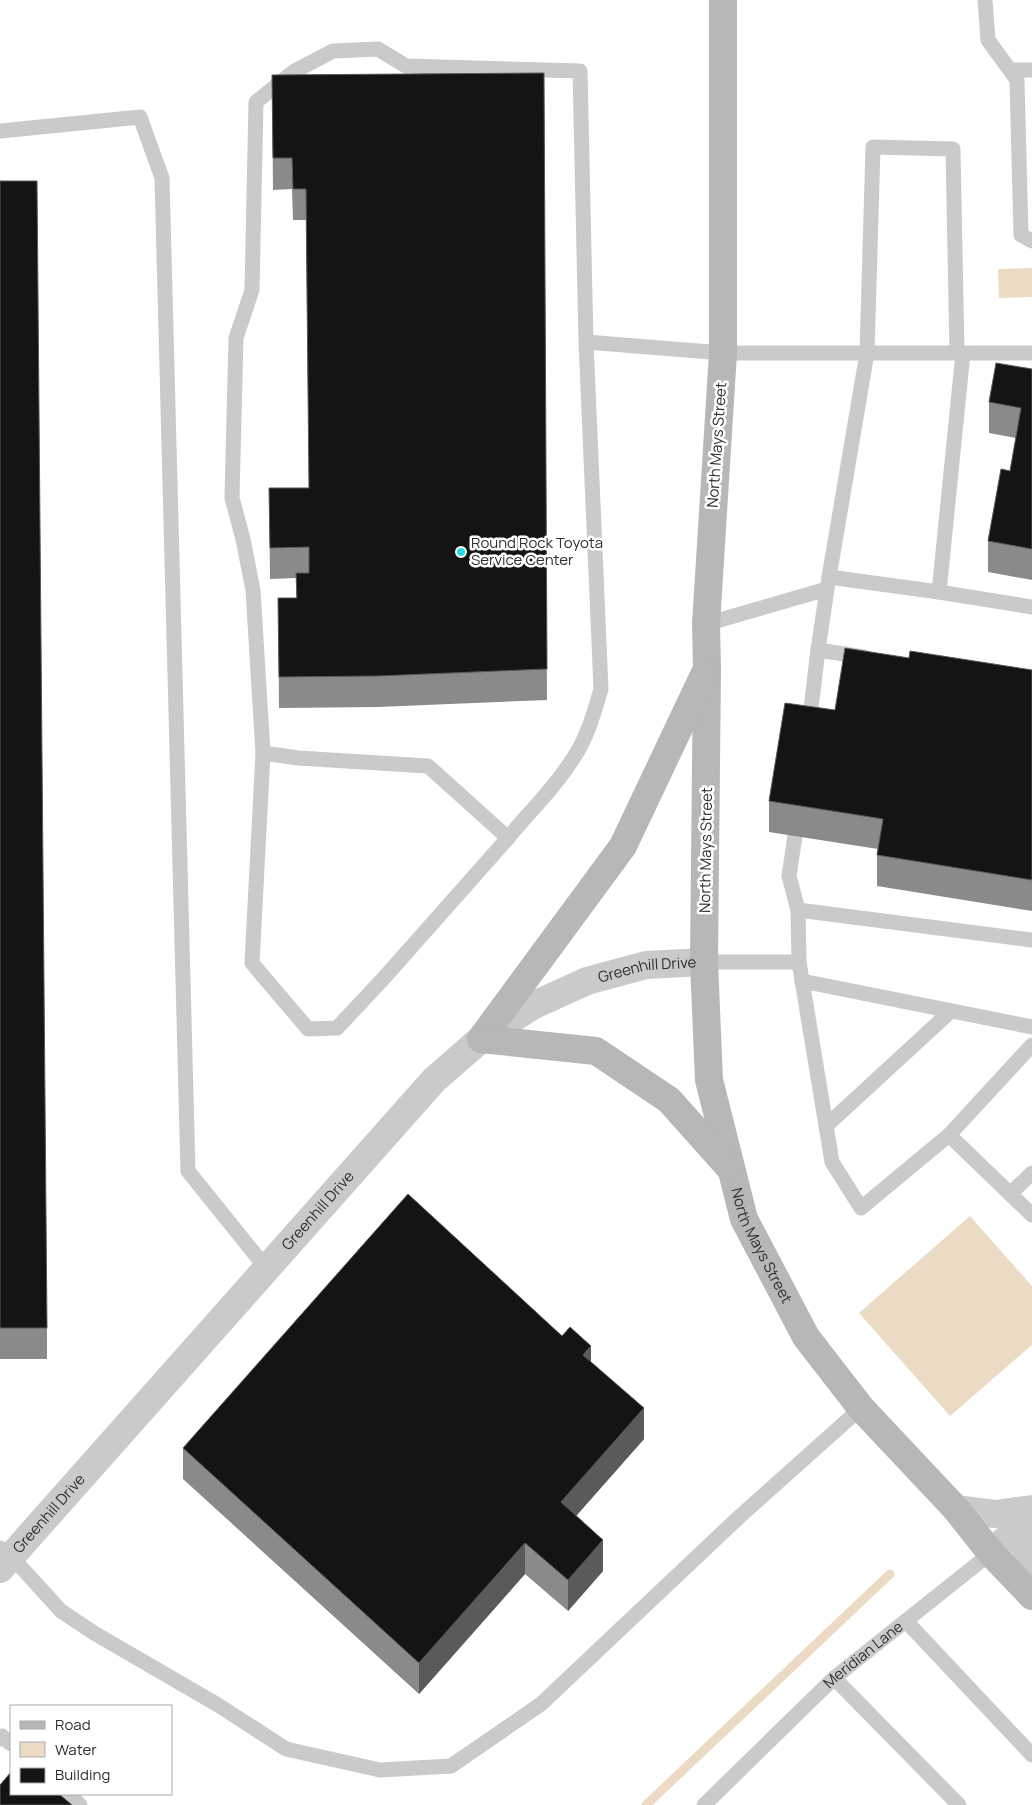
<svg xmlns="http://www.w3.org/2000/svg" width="1032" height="1805" viewBox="0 0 1032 1805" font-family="Manrope,sans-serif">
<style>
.water{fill:#ecdbc4}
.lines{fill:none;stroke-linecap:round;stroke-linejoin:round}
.stream{stroke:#ecdbc4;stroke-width:9}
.service{stroke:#cacaca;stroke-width:15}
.tertiary{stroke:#cacaca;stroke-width:28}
.secondary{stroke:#b7b7b7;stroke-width:28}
.wall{fill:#8a8a8a}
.shaded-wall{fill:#5a5a5a}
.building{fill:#141414;stroke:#5a5a5a}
.poi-dot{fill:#27d8eb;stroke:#fff;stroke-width:2}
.labels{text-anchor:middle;stroke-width:5;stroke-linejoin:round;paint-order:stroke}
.street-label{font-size:15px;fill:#2d2d2d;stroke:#fff}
.poi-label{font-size:15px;fill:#2d2d2d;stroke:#fff;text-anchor:start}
</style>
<rect width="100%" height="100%" fill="#fff"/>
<g class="water">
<path d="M1032,268v29l-33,1 -1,-29z"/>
<path d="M970,1216l62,70v59l-82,71 -91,-103z"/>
</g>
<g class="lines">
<path class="stream" d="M646,1805l244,-231"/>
<g class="service">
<path d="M985,0l3,40 29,40 4,155 11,6"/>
<path d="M1010,70h22"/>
<path d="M0,131l140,-14 22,61 26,993 78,97"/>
<path d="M586,342l15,347c-7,24 -14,50 -29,71 -18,29 -43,52 -64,78l-80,-72 -130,-8 -35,-5 -10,-163 -10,-51 -11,-41 4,-160 16,-48 4,-188 37,-30 40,-21 45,-2 28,17 174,5 6,271 137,11h309"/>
<path d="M963,353l-24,239 93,15"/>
<path d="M829,577l110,15"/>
<path d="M706,624l121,-35"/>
<path d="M864,657l-46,-7 9,-61 40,-236 6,-206 80,2 4,204"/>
<path d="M809,725l9,-75"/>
<path d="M263,753l-11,210 56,66 29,-1 46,-49 125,-141"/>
<path d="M795,836l-6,40 9,34 1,52 33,200 29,46 88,-73 83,80"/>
<path d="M798,910l234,30"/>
<path d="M704,962h95"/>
<path d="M802,981l230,46"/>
<path d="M826,1126l125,-115"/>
<path d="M949,1135l83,-90"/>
<path d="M1010,1194l22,-21"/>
<path d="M0,1548l11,8 50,55 33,22 124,72 68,44 94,21 71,-4 90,-62 197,-186 123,-110"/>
<path d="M906,1621l126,134"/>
<path d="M834,1678l125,127"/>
<path d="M0,1739l2,-3 9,8"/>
<path d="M68,1794l12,11"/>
<path id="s1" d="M704,1805l130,-127 157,-125"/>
</g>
<g class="tertiary">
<path d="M956,1509l39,5 37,-5"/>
<path d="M991,1553l41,-37"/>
<path id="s2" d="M0,1569l434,-489 47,-41 51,-33 55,-25 59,-16 58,-3"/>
<path d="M1031,1594l-5,-38 6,-18"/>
</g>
<g class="secondary">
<path id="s3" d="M723,0v353l-17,271 1,44 -3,294 5,118 35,139 62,118 55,71 95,101 35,44 41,43"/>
<path d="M481,1039l142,-193 81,-171"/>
<path d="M481,1039l115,12 73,49 59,66"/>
</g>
</g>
<g class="wall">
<path d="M544,73l3,627 -169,7 -99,1 -1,-110h18v-20l-26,1 -1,-91h40l-3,-268h-13l-1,-31 -19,1 -1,-115z"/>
<path d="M0,181l47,1147v31h-47z"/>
<path d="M1032,369v211l-44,-8v-31l22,-70 6,-33 -27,-5v-31z"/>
<path d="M909,658l123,12v241l-155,-25v-31l1,-6 -109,-17v-31l66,-91z"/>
<path d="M562,1336l29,26 53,77 -68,77 27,55 -35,40 -43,-37 -106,120 -236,-215v-31z"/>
</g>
<g class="shaded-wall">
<path d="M591,1346v31l-8,-22z"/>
<path d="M644,1408v31l-83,94v-31z"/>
<path d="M603,1540v31l-35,40v-31z"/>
<path d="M525,1543v31l-106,120v-31z"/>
</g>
<g class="building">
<path d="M544,73l3,596 -169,7 -99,1 -1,-79h19l-1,-25h13v-26l-39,1 -1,-60h40l-3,-299h-13l-1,-31h-19l-1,-83z"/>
<path d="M0,181h37l10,1147h-47z"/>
<path d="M996,363l36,6v180l-44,-8 13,-72 9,2 11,-63 -32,-6z"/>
<path d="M845,648l64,10 1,-7 122,19v210l-155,-25 6,-36 -114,-18 16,-98 50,7z"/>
<path d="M408,1194l154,142 8,-9 21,19 -8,9 61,53 -83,94 42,38 -35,40 -43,-37 -106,120 -236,-215z"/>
<path d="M11,1772v22h48l13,11h-72v-20z"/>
</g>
<circle class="poi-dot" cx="461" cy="552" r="5"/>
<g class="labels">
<g class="street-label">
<text transform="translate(717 445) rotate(-86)" y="5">North Mays Street</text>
<text transform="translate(706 850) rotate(-89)" y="5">North Mays Street</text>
<text dy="5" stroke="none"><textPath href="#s2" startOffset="899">Greenhill Drive</textPath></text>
<text dy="5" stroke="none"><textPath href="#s2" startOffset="479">Greenhill Drive</textPath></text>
<text dy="5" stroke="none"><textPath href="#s3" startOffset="1255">North Mays Street</textPath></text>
<text dy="5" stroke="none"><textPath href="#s2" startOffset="74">Greenhill Drive</textPath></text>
<text dy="5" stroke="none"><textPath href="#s1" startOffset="219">Meridian Lane</textPath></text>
</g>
<g class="poi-label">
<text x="471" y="548">Round Rock Toyota<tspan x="471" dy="17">Service Center</tspan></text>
</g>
</g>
<rect x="10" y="1705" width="162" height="90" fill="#ffffff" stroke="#ababab"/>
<rect x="20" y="1721" width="25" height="8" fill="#b7b7b7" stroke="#ababab"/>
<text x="55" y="1730" font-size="15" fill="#2d2d2d">Road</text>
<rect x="20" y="1742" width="25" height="15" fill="#ecdbc4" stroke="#ababab"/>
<text x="55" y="1755" font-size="15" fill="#2d2d2d">Water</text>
<rect x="20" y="1768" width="25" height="15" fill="#141414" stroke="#ababab"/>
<text x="55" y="1780" font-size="15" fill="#2d2d2d">Building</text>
</svg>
